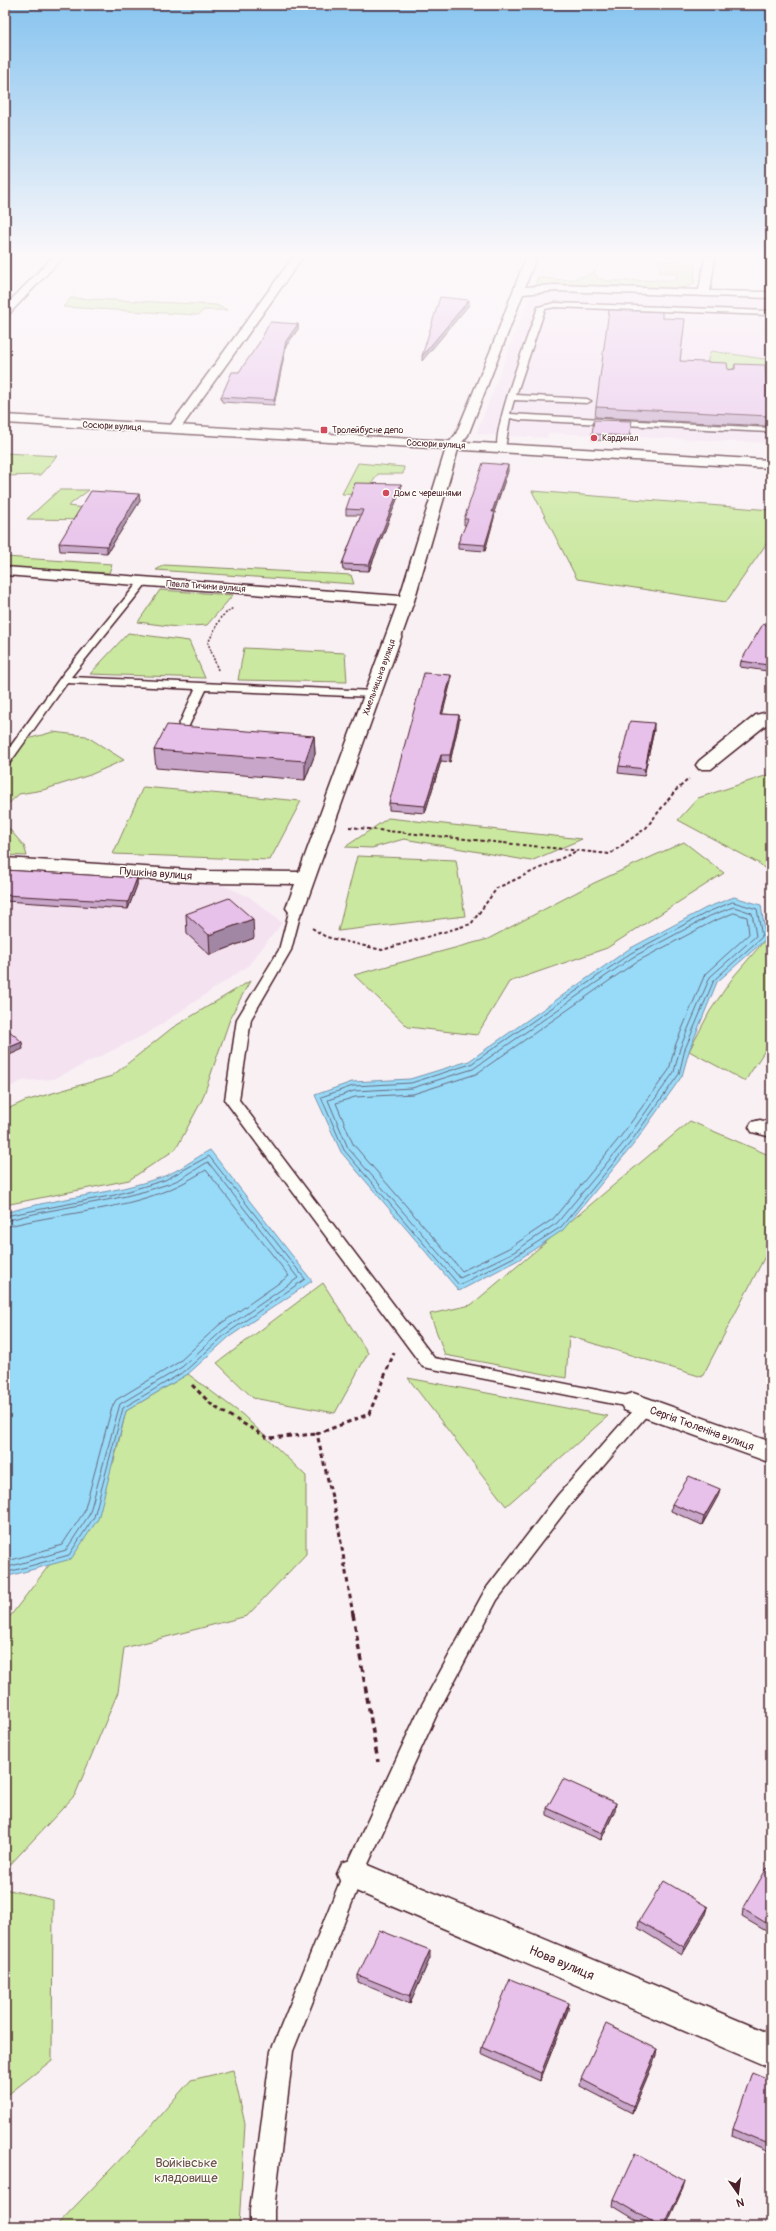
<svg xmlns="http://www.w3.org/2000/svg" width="776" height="2231" viewBox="0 0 776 2231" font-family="Pangolin,sans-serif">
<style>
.built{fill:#f4e2f1}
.green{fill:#cae89f;stroke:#8a8465}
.water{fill:#97dbf9;stroke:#7890a7}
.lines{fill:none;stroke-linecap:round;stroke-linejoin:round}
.shore{stroke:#696a7d;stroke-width:1}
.service-casing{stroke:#4a1f2b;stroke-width:3}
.minor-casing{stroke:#4a1f2b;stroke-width:3}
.primary-casing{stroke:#4a1f2b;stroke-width:3}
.path-far3{stroke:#4a1f2b;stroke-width:1.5;stroke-dasharray:2 1.5;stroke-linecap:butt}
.path-far2{stroke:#4a1f2b;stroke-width:2;stroke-dasharray:3.5 2.5;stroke-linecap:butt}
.path-far1{stroke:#4a1f2b;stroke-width:3;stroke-dasharray:4.5 3.5;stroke-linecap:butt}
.path{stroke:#4a1f2b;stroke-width:3.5;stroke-dasharray:6 4.5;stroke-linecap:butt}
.service{fill:#fdfcf7;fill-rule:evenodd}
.minor{fill:#fdfcf7;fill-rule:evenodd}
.primary{fill:#fdfcf7;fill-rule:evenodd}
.wall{fill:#c7a6c9;stroke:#4a1f2b}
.shaded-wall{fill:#a287a4;stroke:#4a1f2b}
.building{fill:#e7c1ea;stroke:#4a1f2b}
.poi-dot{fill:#d1495b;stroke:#fdfcf7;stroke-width:1.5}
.labels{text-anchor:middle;stroke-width:3;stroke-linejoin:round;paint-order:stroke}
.far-street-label{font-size:9px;fill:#4a1f2b;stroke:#fdfcf7}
.far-poi-label{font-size:9px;fill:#4a1f2b;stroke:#fdfcf7;text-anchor:start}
.street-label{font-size:11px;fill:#4a1f2b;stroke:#fdfcf7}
.near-street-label{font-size:13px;fill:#4a1f2b;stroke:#fdfcf7}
.near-park-label{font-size:13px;fill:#6a5148;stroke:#fdfcf7}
</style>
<rect width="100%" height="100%" fill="#f9f0f4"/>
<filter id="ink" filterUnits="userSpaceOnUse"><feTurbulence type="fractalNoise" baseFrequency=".025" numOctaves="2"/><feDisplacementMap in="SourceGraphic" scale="8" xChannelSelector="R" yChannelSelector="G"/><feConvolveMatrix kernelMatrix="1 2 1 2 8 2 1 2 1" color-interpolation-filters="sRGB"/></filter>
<g filter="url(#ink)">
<g class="built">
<path d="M531,292l240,8v143l-223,-10 -1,5 -71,-4z"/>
<path d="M5,873l217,12 28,12 32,26 -34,43 -100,67 -94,46 -32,2 -17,8z"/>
</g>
<g class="green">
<path d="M691,257h7l-3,5 -1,22c-18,9 -38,3 -58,3 -33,-1 -68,-3 -101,0l3,-10c21,3 38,6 57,-6l1,6 10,4 71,-1v-6l-17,-2 -1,-11 16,1z"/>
<path d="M71,298l145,7 11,5h-23l-6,5 -135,-8z"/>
<path d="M711,351l60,9v11l-66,-3z"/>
<path d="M5,453l52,3 -17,19 -35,1z"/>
<path d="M358,463l46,4 -1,7h-25l-14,21 -22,-1z"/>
<path d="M59,490h30l-21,16 32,4 -8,10 -65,-1z"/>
<path d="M532,491l239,19v27l-45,65 -149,-23z"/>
<path d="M5,557l107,7 -3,9 -104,-6z"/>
<path d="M164,565l187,10 3,9 -198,-14z"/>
<path d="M160,590l73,5 -26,30 -30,2 -39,-5z"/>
<path d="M128,633l61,8 16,37 -115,-4z"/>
<path d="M244,648l101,5 2,29 -109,-2z"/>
<path d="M53,732l33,4 38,24 -34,15 -47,15 -24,4 -14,13v-62z"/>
<path d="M771,774v101l-11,-11 -82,-44 20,-22z"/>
<path d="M143,787l158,14 -31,59 -157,-6z"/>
<path d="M388,818l194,21 -51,22 -127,-22 -32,9 -27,-1z"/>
<path d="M5,824l19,22 3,10 -22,-1z"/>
<path d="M684,842l40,31 -117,75 -98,34 -32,53 -69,-8 -54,-52 134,-36 106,-56z"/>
<path d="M357,856l99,4 9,56 -127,15z"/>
<path d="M771,933v108l-26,40 -56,-30 21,-40 24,-35z"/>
<path d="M250,981l-19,35 -29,84 -26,49 -47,31 -124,25v-95l20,-9 87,-25 60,-48z"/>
<path d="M690,1121l81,35v89l-69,132 -133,-41 -3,42 -121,-23 -15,-41 41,-9z"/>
<path d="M323,1283l45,70 -33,60 -82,-15 -36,-35z"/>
<path d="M188,1374l55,41 63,61v78l-59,62 -123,32 -6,44 -43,103 -68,73 -2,-1v-244l74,-97 35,-65 12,-50z"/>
<path d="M408,1378l200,38 -102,90z"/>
<path d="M5,1889l48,11 -1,160 -47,37z"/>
<path d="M233,2070l12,54 -6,102h-183l77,-80 58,-66z"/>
</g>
<g class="water">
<path d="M734,897l27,8 5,34 -49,43 -28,69 -7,25 -49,69 -70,85 -45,30 -59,31 -118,-139 -26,-57 37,-13 58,-3 59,-18 160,-112 77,-41z"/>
<path d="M210,1150l102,131 -83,56 -41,37 -62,37 -28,108 -27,40 -66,18v-364c52,-16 106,-18 157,-36 17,-6 33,-19 48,-27z"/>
</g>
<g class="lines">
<g class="shore">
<path d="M733,902l24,7 5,28 -48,43 -29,69 -6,25 -49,69 -69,84 -45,29 -57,29 -115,-135 -23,-53 32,-11 58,-3 60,-19 160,-111 77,-41z"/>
<path d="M734,907l18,6 4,23 -46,41 -30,71 -6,24 -48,68 -69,83 -43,29 -54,26 -112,-130 -20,-48 26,-9 58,-3 61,-19 160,-112 77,-41z"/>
<path d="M734,913l13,4 2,17 -44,40 -30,72 -6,24 -48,66 -68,83 -42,28 -49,24 -109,-127 -17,-41 19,-6 58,-3 63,-20 160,-112 76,-40z"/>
<path d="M5,1216l110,-21 50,-15 44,-24 96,123 -79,55 -41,37 -62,37 -29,109 -25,38 -64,18"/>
<path d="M5,1221c53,-15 108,-18 160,-36 15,-4 29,-15 43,-23l90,116 -75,52 -41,37 -62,37 -31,111 -23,35 -61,18"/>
<path d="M5,1227c54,-14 111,-16 163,-37 13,-5 26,-13 38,-20l83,106 -70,49 -40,37 -63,38 -4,7 -28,105 -22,33 -57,17"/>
</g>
<defs>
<g id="service">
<path d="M555,303l216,8v4l-216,-8 -10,2 -29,86 71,4 4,2 -4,2 -73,-3 -4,14 261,14v4l-251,-12 -10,-2 -5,30 -7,2c-7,-19 32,-119 40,-143z"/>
<path d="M143,579l3,1v4l-75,93 302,14 5,3 -5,3 -167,-7 -22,46 -5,3 -5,-3 21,-47 -128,-6 -58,81 -4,1v-11l58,-80 77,-94z"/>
<path d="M296,904l6,4 -11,42 -40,69 -12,81 195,258 199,39 6,2 2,3 5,-1 6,2 2,4 -84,98 -73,95 -61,116 -73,159 -70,176 -19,159v16h-24v-16l21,-159 72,-177 75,-162 67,-122 73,-95 77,-87 -212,-41 -196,-264 -2,-3 12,-81 42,-69 11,-42z"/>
</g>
<g id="minor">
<path d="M53,257h10l-54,57 -4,1v-9z"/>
<path d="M293,257h10l-125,175h-8l-2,-3 2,-3z"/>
<path d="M526,257h10l-11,30 30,-2 144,5 6,-33h10l-5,34 61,1v6l-216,-7 -32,3 -55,141 -9,11 -45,155 -111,311 -7,2 -7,-2 -3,-4 9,-24 -89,-1 -201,-13v-12l201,13 93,1 98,-267 -392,-30v-8l395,29 47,-151 9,-11 36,-87z"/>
<path d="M771,711v10l-60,48h-12l-3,-4 3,-4 57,-46z"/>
<path d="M760,1120l11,3v14l-19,-5 -3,-5 3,-5z"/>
<path d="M633,1393l138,49v21l-147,-53 -4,-7 4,-7z"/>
<path d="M353,1859l418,175v34l-429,-183 -5,-11 5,-11z"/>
</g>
<path id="primary" d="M5,415l766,45v8l-766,-45z"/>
</defs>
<use href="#service" class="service-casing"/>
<use href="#minor" class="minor-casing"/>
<use href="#primary" class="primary-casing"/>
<path class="path-far3" d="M218,670l-10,-27 13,-26 12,-9"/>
<g class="path-far2">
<path d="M349,827l261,27 36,-26 29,-37 14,-12"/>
<path d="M312,928l14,9 56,13 89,-26 26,-36 80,-37"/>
</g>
<g class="path-far1">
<path d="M192,1385l21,21 55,32 49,-4"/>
<path d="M353,1615l-16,-97 -20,-84 52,-20 25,-61"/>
</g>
<path class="path" d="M353,1614l25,148"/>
<use href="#service" class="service"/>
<use href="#minor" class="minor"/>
<use href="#primary" class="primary"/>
</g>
<g class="wall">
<path d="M662,318l18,43 48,9 6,-1 1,-5 33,52 -1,10 -172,-9 1,-10z"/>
<path d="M298,324v5l-12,17 -12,59 -52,-3 -1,-5 18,-25z"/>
<path d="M631,427l-2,15 -37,-2v-6z"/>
<path d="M508,471l-14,41v6l-9,33 -27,-2v-6l8,-18h-2v-6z"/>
<path d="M401,484v5l-32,82 -26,-1 -1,-6 19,-49h-15v-6z"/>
<path d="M139,494l1,7 -33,52 -47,-2 -1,-8z"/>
<path d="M771,660l-4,11 -27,-4 1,-6z"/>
<path d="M451,681l-9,33 17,1v7l-9,40 -9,-1 -16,52 -36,-3v-7z"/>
<path d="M654,730l-10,46 -26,-3 1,-7z"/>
<path d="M314,736l1,18 -10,26 -149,-12 -2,-18z"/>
<path d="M5,870l132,8v7l-9,24 -123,-8z"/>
<path d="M186,914l68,24 -44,17 -23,-21z"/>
<path d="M718,1496l-16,29 -31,-14 1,-7z"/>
<path d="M547,1808l68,2 -14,30 -54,-24z"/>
<path d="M771,1871v63l-29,-17 1,-8z"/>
<path d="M708,1907l-2,7 -24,41 -44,-27 1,-7z"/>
<path d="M430,1958l-20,46 -52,-22v-7z"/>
<path d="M568,2010l-28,71 -59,-27 1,-7z"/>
<path d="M656,2056l-24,57 -52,-27 1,-7z"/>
<path d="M771,2080v73l-39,-17 1,-7z"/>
<path d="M683,2188l-17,38h-20l-33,-20 1,-7z"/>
</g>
<g class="shaded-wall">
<path d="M469,300v5l-47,56v-5z"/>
<path d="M298,324v5l-12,17 -12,59v-5l12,-59z"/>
<path d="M508,465v6l-16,47v-6z"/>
<path d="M401,484v5l-32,82v-6z"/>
<path d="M139,494l1,7 -33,52v-7z"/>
<path d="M495,512l-1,6 -9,33v-6z"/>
<path d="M771,656v4l-4,11 1,-6z"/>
<path d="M451,675v6l-10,39v-6z"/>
<path d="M459,715v7l-9,40v-7z"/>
<path d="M654,723v7l-10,46 1,-7z"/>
<path d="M314,736l1,18 -10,26v-19z"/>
<path d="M441,755v6l-16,52v-7z"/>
<path d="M137,878v7l-9,24v-7z"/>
<path d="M253,919l1,19 -44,17 -1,-20z"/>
<path d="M22,1042l1,7 -18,8v-8z"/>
<path d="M720,1489l-2,7 -16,29 2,-8z"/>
<path d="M616,1803l-1,7 -14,30 1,-7z"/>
<path d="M708,1907l-2,7 -24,41 2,-8z"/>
<path d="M430,1950v8l-20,46v-8z"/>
<path d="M569,2003l-1,7 -28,71 1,-8z"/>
<path d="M657,2049l-1,7 -24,57 1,-7z"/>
<path d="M685,2181l-2,7 -17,38h-2z"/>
</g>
<g class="building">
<path d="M440,297l29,3 -47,56z"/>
<path d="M609,310l53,2v6l23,1 -5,42 47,2 1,7 7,-1v-5l30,1 3,51 -172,-9z"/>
<path d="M270,322l28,2 -12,17 -12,59 -53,-3 11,-25h7l20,-29z"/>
<path d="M594,420l38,1 -3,15 -37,-2z"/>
<path d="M483,463l25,2 -16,47h3l-10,33 -27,-2 10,-24h-4z"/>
<path d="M355,483l46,1 -32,81 -27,-1 21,-54 -17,-1z"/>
<path d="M91,491l48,3 -32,52 -48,-3z"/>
<path d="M763,624l8,2v30l-3,9 -27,-4z"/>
<path d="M424,673l27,2 -10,39 18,1 -9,40h-9l-16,51 -36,-3z"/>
<path d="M630,721l24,2 -9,46 -26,-3z"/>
<path d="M167,725l147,11 -9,25 -151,-11z"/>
<path d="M5,870l132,8 -9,24 -123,-7z"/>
<path d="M229,898l24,21 -44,16 -23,-21z"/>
<path d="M5,1027l17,15 -17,7z"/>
<path d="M689,1476l31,13 -16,28 -32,-13z"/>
<path d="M563,1779l53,24 -14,30 -55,-25z"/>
<path d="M767,1868l4,3v55l-28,-17z"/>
<path d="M664,1881l44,26 -24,40 -45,-26z"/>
<path d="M379,1930l51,20 -20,46 -52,-21z"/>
<path d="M510,1979l59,24 -28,70 -59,-26z"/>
<path d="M606,2024l51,25 -24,57 -52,-27z"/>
<path d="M752,2072l19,8v65l-38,-16z"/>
<path d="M635,2153l50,28 -21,45h-4l-46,-27z"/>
</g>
</g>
<linearGradient id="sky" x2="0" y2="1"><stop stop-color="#87c4ef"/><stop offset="0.45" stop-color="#fcf8fa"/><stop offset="1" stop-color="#fcf8fa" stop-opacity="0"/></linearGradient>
<rect width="776" height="569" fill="url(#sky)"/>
<g class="poi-dot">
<rect x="320" y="426" width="8" height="8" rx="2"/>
<circle cx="594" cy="438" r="4"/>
<circle cx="386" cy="493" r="4"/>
</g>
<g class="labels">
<g class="far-street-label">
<text transform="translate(112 426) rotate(3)" y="3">Сосюри вулиця</text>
<text transform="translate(436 444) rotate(3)" y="3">Сосюри вулиця</text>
<text transform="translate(206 586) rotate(4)" y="3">Павла Тичини вулиця</text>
<text transform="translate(379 677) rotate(-70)" y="3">Хмельницька вулиця</text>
</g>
<g class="far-poi-label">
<text x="332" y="433">Тролейбусне депо</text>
<text x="602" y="441">Кардинал</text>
<text x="394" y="496">Дом с черешнями</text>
</g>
<g class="street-label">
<text transform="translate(156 873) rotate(4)" y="4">Пушкіна вулиця</text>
<text transform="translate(702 1428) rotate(20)" y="4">Сергія Тюленіна вулиця</text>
</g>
<g class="near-street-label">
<text transform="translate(562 1962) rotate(23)" y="5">Нова вулиця</text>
</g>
<g class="near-park-label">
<text x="186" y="2167">Войківське<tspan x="186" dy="15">кладовище</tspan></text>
</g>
</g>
<rect width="776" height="2231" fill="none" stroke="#fdfcf7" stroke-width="20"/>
<rect x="10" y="10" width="756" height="2211" fill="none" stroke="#4a1f2b" stroke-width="1.5" filter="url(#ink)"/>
<g transform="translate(738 2193) rotate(166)" stroke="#fdfcf7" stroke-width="3" paint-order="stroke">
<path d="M0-3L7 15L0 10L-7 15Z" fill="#4a1f2b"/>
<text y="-6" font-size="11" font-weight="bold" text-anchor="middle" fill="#4a1f2b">N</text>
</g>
</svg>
